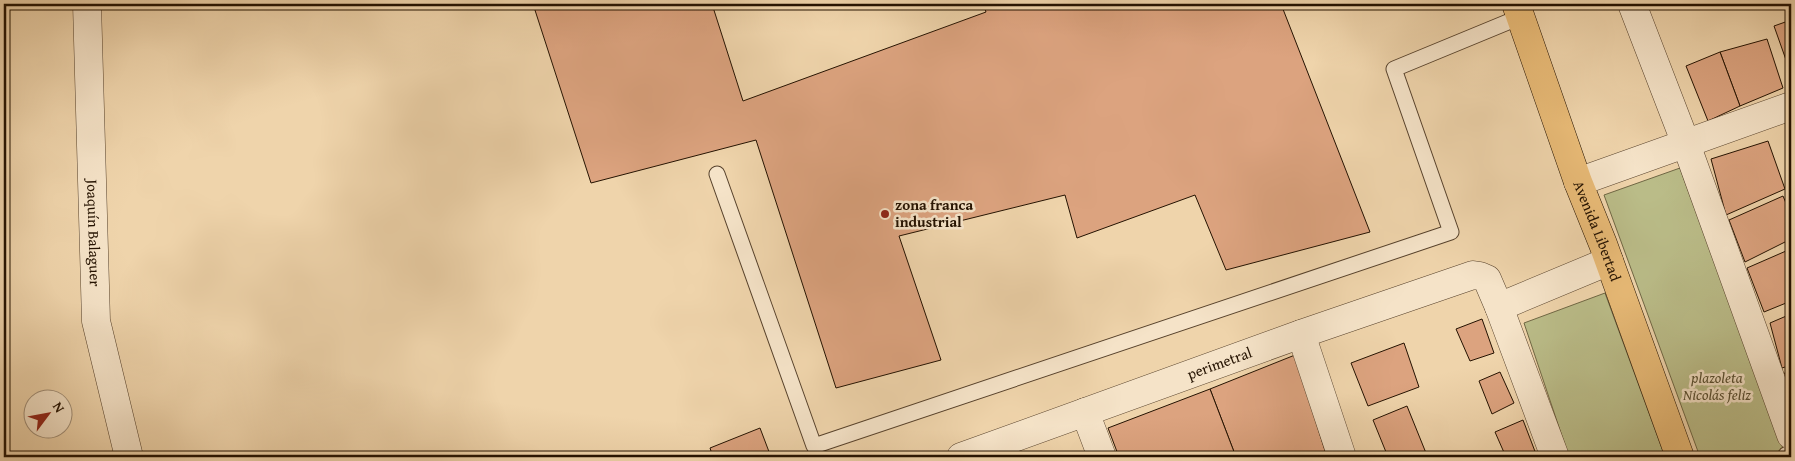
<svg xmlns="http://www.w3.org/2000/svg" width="1795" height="461" viewBox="0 0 1795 461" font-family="'Gentium Book Plus',serif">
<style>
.green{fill:#babc88;stroke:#6f6744}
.building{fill:#dca37f;stroke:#241201}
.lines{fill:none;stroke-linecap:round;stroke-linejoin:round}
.service-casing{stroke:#57422c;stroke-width:17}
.pedestrian-casing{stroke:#57422c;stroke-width:23}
.minor-casing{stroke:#57422c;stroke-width:29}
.primary-casing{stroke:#241201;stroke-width:29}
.service{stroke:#f5e3c8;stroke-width:15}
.pedestrian{stroke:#f5e3c8;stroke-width:21}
.minor{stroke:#f5e3c8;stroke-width:28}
.primary{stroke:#e8ba76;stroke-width:28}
.poi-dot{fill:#8f2418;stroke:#f5e3c8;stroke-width:2}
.labels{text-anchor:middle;stroke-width:5;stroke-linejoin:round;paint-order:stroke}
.poi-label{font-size:15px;font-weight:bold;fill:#241201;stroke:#f5e3c8;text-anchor:start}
.street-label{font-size:15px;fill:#241201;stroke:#f5e3c8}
.park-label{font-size:15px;font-style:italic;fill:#584e30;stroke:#f5e3c8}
</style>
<rect width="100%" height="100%" fill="#efd4ab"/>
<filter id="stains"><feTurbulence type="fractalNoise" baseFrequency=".004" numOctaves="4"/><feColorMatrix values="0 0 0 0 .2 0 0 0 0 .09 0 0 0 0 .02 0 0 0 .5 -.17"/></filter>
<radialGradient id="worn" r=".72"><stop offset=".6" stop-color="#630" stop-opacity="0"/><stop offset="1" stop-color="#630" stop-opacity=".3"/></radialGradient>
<g class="green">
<path d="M1680,168l106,289h-86l-96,-262z"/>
<path d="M1605,293l60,164h-96l-45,-134z"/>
</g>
<g class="building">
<path d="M533,4h179l31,97 243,-89 -3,-8h298l89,228 -144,38 -31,-75 -118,43 -12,-43 -166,41 42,124 -105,28 -80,-248 -165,43z"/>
<path d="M1791,20v54l-17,-48z"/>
<path d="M1767,39l16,49 -43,18 -20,-54z"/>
<path d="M1720,52l20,54 -32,15 -22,-55z"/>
<path d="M1768,141l17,48 -59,26 -15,-56z"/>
<path d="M1783,196l8,19v24l-46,23 -16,-42z"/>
<path d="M1786,251l5,13v37l-27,11 -17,-44z"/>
<path d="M1791,314v51l-9,3 -12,-45z"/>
<path d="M1482,319l12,34 -24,8 -14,-32z"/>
<path d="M1404,343l15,44 -51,19 -17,-43z"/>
<path d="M1295,355l32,102h-91l-26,-68z"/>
<path d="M1791,371v25l-9,-22z"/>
<path d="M1500,372l14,31 -22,11 -13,-33z"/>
<path d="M1210,389l26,68h-117l-11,-29z"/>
<path d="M1407,406l19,47 -12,4h-26l-15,-37z"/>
<path d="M1523,420l13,34 -7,3h-23l-11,-25z"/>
<path d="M760,428l11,29h-58l-3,-9z"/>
</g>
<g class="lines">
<defs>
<path id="service" d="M717,174l97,272 637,-214 -57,-163 126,-52"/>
<path id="pedestrian" d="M1788,457l3,-1"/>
<g id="minor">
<path id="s1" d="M87,4l9,317 33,136"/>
<path d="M1632,4l54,140 105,291"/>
<path d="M1578,182l213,-76"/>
<path d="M1499,307l110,-46"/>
<path d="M1301,334l41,123"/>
<path d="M1085,412l17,45"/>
<path id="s2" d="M961,457l340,-123 172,-59 7,1 7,3 12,28 56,150"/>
</g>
<g id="primary">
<path id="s3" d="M1516,4l62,178 25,62 77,213"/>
</g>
</defs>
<use href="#service" class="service-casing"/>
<use href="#pedestrian" class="pedestrian-casing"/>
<use href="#minor" class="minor-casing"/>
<use href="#primary" class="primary-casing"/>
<use href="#service" class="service"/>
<use href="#pedestrian" class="pedestrian"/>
<use href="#minor" class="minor"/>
<use href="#primary" class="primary"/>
</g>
<circle class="poi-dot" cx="885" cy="214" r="5"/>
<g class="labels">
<g class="poi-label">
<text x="895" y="210">zona franca<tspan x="895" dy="17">industrial</tspan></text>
</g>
<g class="street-label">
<text dy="5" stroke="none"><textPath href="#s3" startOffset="241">Avenida Libertad</textPath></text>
<text dy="5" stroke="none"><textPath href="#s1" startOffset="229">Joaquín Balaguer</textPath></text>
<text dy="5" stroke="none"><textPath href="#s2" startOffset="275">perimetral</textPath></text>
</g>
<g class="park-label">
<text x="1717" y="383">plazoleta<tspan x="1717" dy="17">Nicolás feliz</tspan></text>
</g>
</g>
<rect width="1795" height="461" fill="none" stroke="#efd4ab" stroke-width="20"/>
<rect x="5" y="5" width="1785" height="451" fill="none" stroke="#241201" stroke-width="2.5"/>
<rect x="10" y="10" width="1775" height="441" fill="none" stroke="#241201"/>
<g transform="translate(48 414) rotate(58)"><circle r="24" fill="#f5e3c8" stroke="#a18f78"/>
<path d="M0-4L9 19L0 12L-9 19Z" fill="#8f2418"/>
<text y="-8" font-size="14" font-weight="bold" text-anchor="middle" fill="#241201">N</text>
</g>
<rect width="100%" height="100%" filter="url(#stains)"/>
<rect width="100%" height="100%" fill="url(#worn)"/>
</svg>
